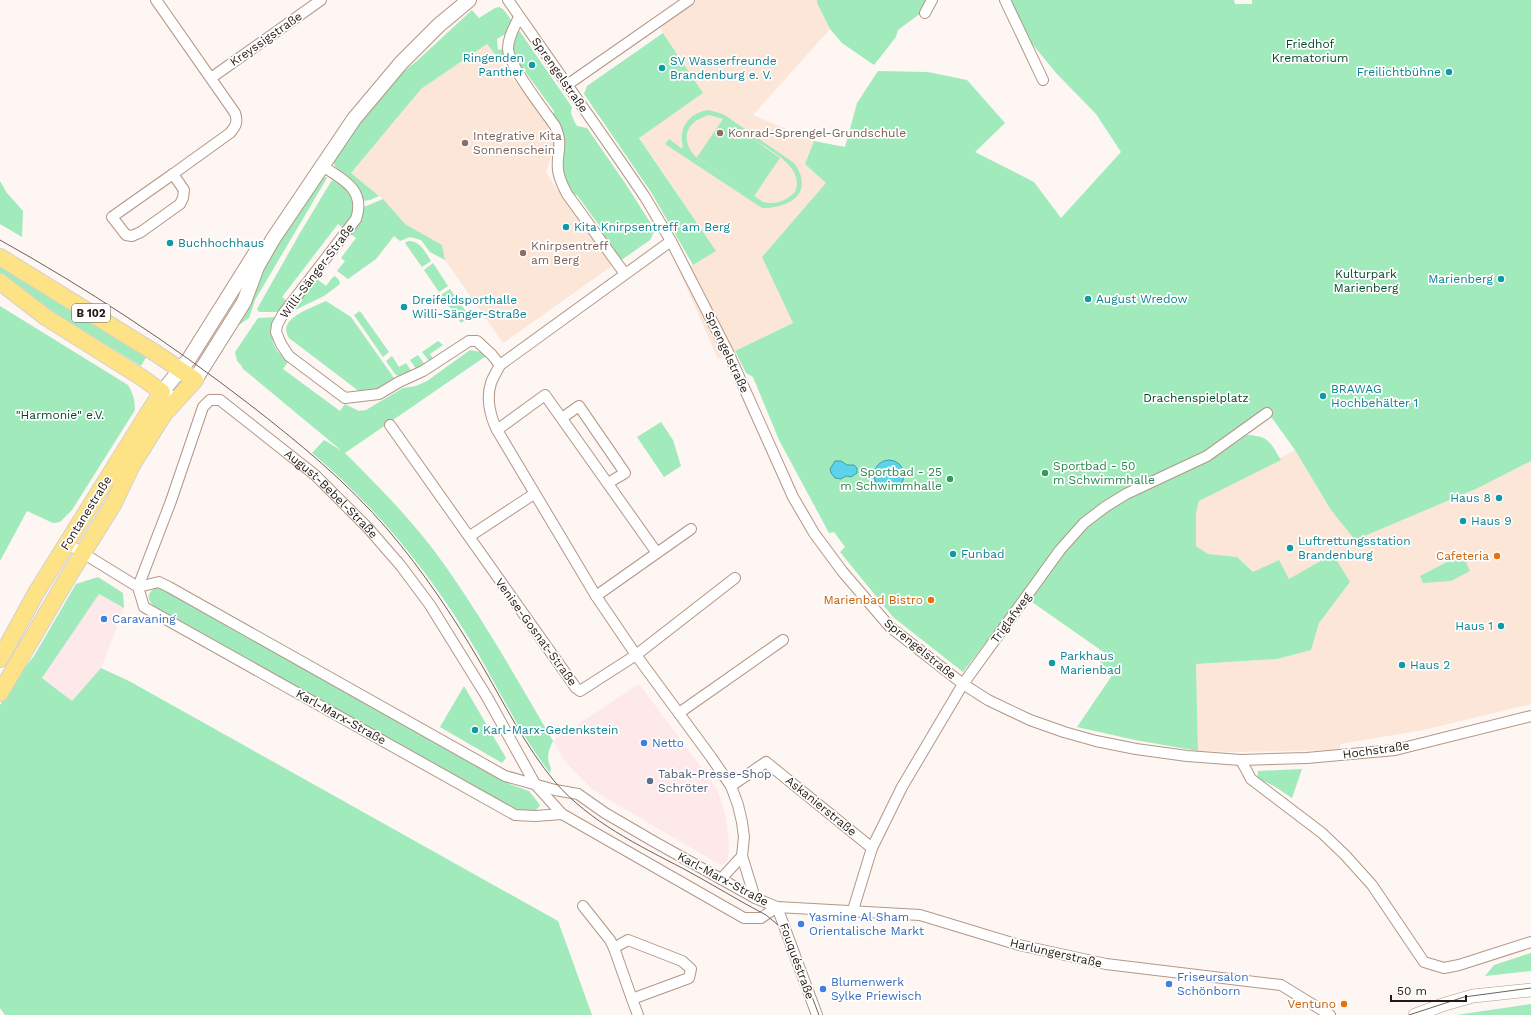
<svg xmlns="http://www.w3.org/2000/svg" width="1531" height="1015" viewBox="0 0 1531 1015" font-family="'Work Sans',sans-serif">
<style>
.commercial{fill:#fde8ea}
.built{fill:#fce6d8}
.green{fill:#a0eabb;fill-rule:evenodd}
.water{fill:#5ad3eb;stroke:#4a9caa}
.lines{fill:none;stroke-linecap:round;stroke-linejoin:round}
.minor-casing{stroke:#b39786;stroke-width:12}
.tertiary-casing{stroke:#b39786;stroke-width:14}
.secondary-casing{stroke:#b39786;stroke-width:16}
.primary-casing{stroke:#d3d1d0;stroke-width:18}
.minor{stroke:#fff;stroke-width:10}
.tertiary{stroke:#fff;stroke-width:13}
.secondary{stroke:#fff;stroke-width:14}
.primary{stroke:#fee386;stroke-width:16}
.tram{stroke:#6b625c;stroke-width:1}
.culture-dot{fill:#0f9aa8;stroke:#fff;stroke-width:1.5}
.education-dot{fill:#8d6e63;stroke:#fff;stroke-width:1.5}
.leisure-dot{fill:#2e9e5b;stroke:#fff;stroke-width:1.5}
.food-dot{fill:#e8710a;stroke:#fff;stroke-width:1.5}
.shop-dot{fill:#3f7fe0;stroke:#fff;stroke-width:1.5}
.service-dot{fill:#5c6f8a;stroke:#fff;stroke-width:1.5}
.labels{text-anchor:middle;stroke-width:3.5;stroke-linejoin:round;paint-order:stroke}
.shield{fill:#fff;stroke:#665f5a;stroke-width:1}
.shield-label{font-size:11px;font-weight:bold;fill:#251a13}
.street-label{font-size:12px;fill:#251a13;stroke:#fff}
.park-label{font-size:12px;fill:#034929;stroke:#fff}
.culture-label{font-size:12px;fill:#0d838f;stroke:#fff;text-anchor:start}
.education-label{font-size:12px;fill:#785e54;stroke:#fff;text-anchor:start}
.leisure-label{font-size:12px;fill:#27864d;stroke:#fff;text-anchor:start}
.food-label{font-size:12px;fill:#c56008;stroke:#fff;text-anchor:end}
.shop-label{font-size:12px;fill:#366cbe;stroke:#fff;text-anchor:start}
.service-label{font-size:12px;fill:#4e5e75;stroke:#fff;text-anchor:start}
</style>
<rect width="100%" height="100%" fill="#fdf6f3"/>
<g class="commercial">
<path d="M99,594l25,14 -23,60 -29,33 -30,-23z"/>
<path d="M639,684l68,91 11,17 7,22 4,27 -1,19 -5,5 -4,-1 -110,-64 -18,-12 -28,-29 -10,-18z"/>
</g>
<g class="built">
<path d="M689,0h128v3l13,26 -77,86 61,26 -9,23 22,19 -65,74 31,66 -75,36 -40,-91 15,-3 23,-14 -77,-114 64,-44 -47,-71z"/>
<path d="M487,44l70,93 -11,36 66,93 -109,77 -58,-83 -3,-15 -37,-21 -22,-25 -32,-26 70,-84z"/>
<path d="M1295,450l36,60 24,30 123,-52 53,-27v243l-108,26 -82,14 -2,6 -103,2 -38,-1 -2,-87 81,-5 33,-9 9,-27 31,-41 -61,-3 -36,-6 -16,-16 -29,-3 -12,-8v-33l3,-12z"/>
</g>
<g class="green">
<path d="M817,0h111l-7,13 -23,17 -2,7 -22,28 -32,-22 -12,-14 -13,-26z"/>
<path d="M1008,0h226l1,4h17v-4h279v461l-53,27 -123,52 -24,-30 -36,-60 -23,-32 -5,-5h-8l-56,39 -80,38 -21,12 -22,18 -117,152 -70,-55 -53,-65 5,-5 -11,-15 -5,1 -50,-93 -26,-63 -7,-4 -11,-22 58,-28 -31,-66 64,-74 -21,-19 9,-23 31,6 12,-44 21,-32 50,1 39,8 38,43 -30,29 59,30 27,36 60,-66 -25,-38 -39,-40 -28,-34z"/>
<path d="M499,7l4,2 9,12 -5,12 -10,6 1,11 6,-1 2,4 -8,5 -11,-14 -66,45 -70,84 28,23 -9,4 -8,1c-4,-18 -14,-23 -27,-34l-2,-7 41,-56 22,-26 22,-18 54,-50 7,8 16,-10z"/>
<path d="M518,29l54,78 -1,6c2,5 3,9 6,13l10,2 38,55 30,47 -5,10 -30,21 -17,-22 1,-7 -27,-37 -6,-2 -6,-11 -12,-65 1,-6 -30,-41 -5,-1 -8,-18z"/>
<path d="M663,33l40,60 -64,45 77,113 -23,14 -42,-73 -67,-98 3,-8z"/>
<path d="M708,110l12,3 6,3 68,47c21,29 -3,45 -32,45l-97,-64 4,-5 12,9 2,-1c-5,-19 6,-34 25,-37zM709,115l14,4 -26,38 57,39 26,-38 -30,-21c17,12 56,29 45,55 -9,9 -19,13 -32,10l-68,-46c-16,-18 -8,-35 14,-41z"/>
<path d="M326,177l1,1 -72,122 -6,18 -10,7 20,-54 61,-93z"/>
<path d="M332,180l15,9 4,6 3,13 -2,9 -9,11 -5,-4 -56,73 6,5 -8,10h-21l-2,-3 43,-76z"/>
<path d="M0,181l7,12 16,18 -1,26 -22,-13z"/>
<path d="M383,199l22,25 37,21 3,15 -15,-8 -9,-12 -11,-3 -10,4 -6,-5 -18,23 -28,20 -11,-8 8,-10 -4,-3 15,-20 -5,-4 11,-17 2,-10z"/>
<path d="M408,241c13,0 17,11 23,20l-9,6 -17,-24z"/>
<path d="M0,263l148,91 -7,12 -80,-49 -61,-43z"/>
<path d="M433,263l15,23 -9,6 -15,-22z"/>
<path d="M335,276l4,4 1,4 -16,12 -31,15 24,-32 9,7 6,-8z"/>
<path d="M450,289l20,28 -9,6 -20,-28z"/>
<path d="M326,301l25,16 43,61 -21,13 -13,1 -71,-54c-13,-20 23,-30 37,-37z"/>
<path d="M0,306l128,79c5,9 7,15 7,25l-63,100 -12,12 -7,1 -26,-12 -27,50z"/>
<path d="M360,311l29,41 -6,5 -29,-42z"/>
<path d="M277,317c-7,22 -7,29 11,45l-5,7 57,42 5,-7 14,7 7,-1 37,-22 13,-2 11,-5 43,-31 11,2 5,4 -141,97c36,36 72,72 101,114 39,56 73,115 107,174 -5,10 -7,17 -2,27l-1,5c-33,-42 -55,-93 -83,-138 -42,-68 -93,-130 -155,-182l12,-13 18,11 -100,-83v-2l-5,-5 -2,-9 23,-34z"/>
<path d="M438,341l5,4 -13,9 4,6 -4,2 -8,-10z"/>
<path d="M418,355l8,11 -9,4 -7,-10z"/>
<path d="M392,356l7,11 7,-4 6,9 -7,1 -7,3 -3,-2 -9,-13z"/>
<path d="M661,422l12,18 8,26 -17,11 -27,-40z"/>
<path d="M1247,435c22,1 23,7 34,25l-82,41 -3,12v33l12,8 29,3 16,15 26,-12 10,19 44,-25 17,28 -31,41 -8,27 -34,9 -81,5 2,87 -63,-11 -58,-13 36,-53 -14,-13 6,-8 -76,-53c18,-25 36,-53 59,-74 34,-31 80,-45 120,-66 14,-7 26,-16 39,-25z"/>
<path d="M1462,554l8,17 -19,10 -28,2 -3,-7z"/>
<path d="M98,577l25,16 1,15 -25,-14 -57,84 30,23 29,-33 28,13 429,240 34,94h-587l-5,-7v-303l14,-23 20,-26 42,-72z"/>
<path d="M159,587l6,3 347,195 17,6 11,14c-7,14 -28,2 -38,-2l-348,-197c-9,-7 -6,-16 5,-19z"/>
<path d="M464,686l42,72 -4,5 -62,-36z"/>
<path d="M1302,769l-10,29 -18,-12 -17,-8 1,-7z"/>
<path d="M1531,953v18l-46,5 9,-11z"/>
<path d="M1531,1004v11h-75z"/>
</g>
<g class="water">
<circle cx="889" cy="475" r="15"/>
<path d="M835,461h6l6,4h7l3,3v5l-6,4 -5,-1 -5,3 -6,-1 -4,-5 -1,-4z"/>
</g>
<g class="lines">
<defs>
<g id="minor">
<path d="M156,0l79,113c3,9 1,13 -5,20l-57,41"/>
<path d="M508,0l111,159 26,38 26,44 57,111 65,145 21,36 28,38 48,56 73,57 25,16 42,20 34,12 32,9 40,8 51,7 54,4 66,-2 88,-8 136,-34"/>
<path d="M1005,0l38,80"/>
<path d="M925,13l7,-13"/>
<path d="M519,17c-5,11 -11,20 -11,32 1,17 36,61 47,77 9,20 1,26 3,44 1,9 5,16 9,24l58,80"/>
<path d="M211,78l110,-78"/>
<path d="M567,85l122,-85"/>
<path d="M322,166c21,13 44,24 34,53l-73,95 -6,11 -1,7 5,12 8,12 56,42 34,-4 20,-12 24,-11 46,-30h8l15,14 8,10"/>
<path d="M173,174l11,16 -1,8 -3,6 -39,28 -9,4 -6,-1 -14,-18z"/>
<path d="M671,241l-171,124c-3,6 -7,12 -9,18 -5,15 -1,33 6,47l99,166 40,59 75,102 20,29 7,19 4,17 2,15 -2,19 13,42"/>
<path d="M562,418l17,-12 46,67 -17,10"/>
<path d="M390,425l186,263 4,3 56,-36 99,-77"/>
<path d="M497,430l48,-35 112,158"/>
<path d="M470,536l64,-42"/>
<path d="M68,544l70,43 6,20 371,208 20,1 27,-2"/>
<path d="M138,587l21,-5 10,5 336,189 50,14 23,4 27,19 48,28 102,57 22,9 143,8 99,30 87,19 175,21 49,30"/>
<path id="s1" d="M138,587l33,-86 32,-94 7,-7h10l95,75 53,53 33,38 29,39 57,92 48,87 27,30 182,104h17l16,-11"/>
<path d="M596,596l95,-67"/>
<path d="M679,713l104,-73"/>
<path d="M1241,760l10,19 71,54 23,22 27,30 52,77 20,6 15,-3 72,-23"/>
<path d="M731,786l35,-24 106,86"/>
<path d="M721,879l21,-23"/>
<path d="M583,906l27,34 4,8 14,-8 54,21 9,8 -2,9 -57,21 6,16"/>
<path d="M777,907l40,108"/>
<path d="M853,910l19,-62 30,-61 61,-103 97,-134 24,-27 21,-16 21,-13 81,-38 60,-43"/>
<path d="M614,948l18,51"/>
</g>
<path id="tertiary" d="M1415,1015l30,-11 28,-8 58,-6"/>
<g id="secondary">
<path d="M195,380l49,-78 13,-35 16,-28 81,-120 47,-56 38,-38 30,-25"/>
<path d="M175,401l-13,-9 27,-33 69,-110"/>
</g>
<g id="primary">
<path d="M0,257l157,97 38,26 -31,34 -32,51 -18,38 -46,74 -68,116"/>
<path d="M0,282l47,36 94,59 21,15 -10,15 -116,186 -36,66"/>
</g>
</defs>
<use href="#minor" class="minor-casing"/>
<use href="#tertiary" class="tertiary-casing"/>
<use href="#secondary" class="secondary-casing"/>
<use href="#primary" class="primary-casing"/>
<use href="#minor" class="minor"/>
<use href="#tertiary" class="tertiary"/>
<use href="#secondary" class="secondary"/>
<use href="#primary" class="primary"/>
<g class="tram">
<path d="M0,240c86,48 170,103 249,164 49,38 98,78 139,126 35,41 65,86 92,132 24,41 45,84 75,120 35,40 83,63 129,87 28,15 55,32 82,46l17,14 4,6 6,12 26,68"/>
<path d="M1409,1015l55,-18 67,-9"/>
</g>
</g>
<g class="culture-dot">
<circle cx="532" cy="65" r="4"/>
<circle cx="662" cy="68" r="4"/>
<circle cx="1449" cy="72" r="4"/>
<circle cx="566" cy="227" r="4"/>
<circle cx="170" cy="243" r="4"/>
<circle cx="1501" cy="279" r="4"/>
<circle cx="1088" cy="299" r="4"/>
<circle cx="404" cy="307" r="4"/>
<circle cx="1323" cy="396" r="4"/>
<circle cx="1499" cy="498" r="4"/>
<circle cx="1463" cy="521" r="4"/>
<circle cx="1290" cy="548" r="4"/>
<circle cx="953" cy="554" r="4"/>
<circle cx="1501" cy="626" r="4"/>
<circle cx="1052" cy="663" r="4"/>
<circle cx="1402" cy="665" r="4"/>
<circle cx="475" cy="730" r="4"/>
</g>
<g class="education-dot">
<circle cx="720" cy="133" r="4"/>
<circle cx="465" cy="143" r="4"/>
<circle cx="523" cy="253" r="4"/>
</g>
<g class="leisure-dot">
<circle cx="1045" cy="473" r="4"/>
<circle cx="950" cy="479" r="4"/>
</g>
<g class="food-dot">
<circle cx="1497" cy="556" r="4"/>
<circle cx="931" cy="600" r="4"/>
<circle cx="1344" cy="1004" r="4"/>
</g>
<g class="shop-dot">
<circle cx="104" cy="619" r="4"/>
<circle cx="644" cy="743" r="4"/>
<circle cx="801" cy="924" r="4"/>
<circle cx="1169" cy="984" r="4"/>
<circle cx="823" cy="989" r="4"/>
</g>
<circle class="service-dot" cx="650" cy="781" r="4"/>
<g class="labels">
<rect class="shield" x="72" y="304" width="38" height="18" rx="3"/>
<g class="shield-label">
<text x="91" y="317">B 102</text>
</g>
<g class="street-label">
<text transform="translate(266 39) rotate(-35)" y="4">Kreyssigstraße</text>
<text transform="translate(560 75) rotate(55)" y="4">Sprengelstraße</text>
<text transform="translate(317 271) rotate(-53)" y="4">Willi-Sänger-Straße</text>
<text transform="translate(727 352) rotate(65)" y="4">Sprengelstraße</text>
<text dy="4" stroke="none"><textPath href="#s1" startOffset="357">August-Bebel-Straße</textPath></text>
<text transform="translate(86 513) rotate(-58)" y="4">Fontanestraße</text>
<text transform="translate(1011 618) rotate(-54)" y="4">Triglafweg</text>
<text transform="translate(536 632) rotate(54)" y="4">Venise-Gosnat-Straße</text>
<text transform="translate(920 649) rotate(39)" y="4">Sprengelstraße</text>
<text transform="translate(341 717) rotate(29)" y="4">Karl-Marx-Straße</text>
<text transform="translate(1376 750) rotate(-8)" y="4">Hochstraße</text>
<text transform="translate(821 806) rotate(39)" y="4">Askanierstraße</text>
<text transform="translate(723 879) rotate(28)" y="4">Karl-Marx-Straße</text>
<text transform="translate(1056 953) rotate(13)" y="4">Harlungerstraße</text>
<text transform="translate(797 961) rotate(70)" y="4">Fouquéstraße</text>
</g>
<g class="park-label">
<text x="1310" y="48">Friedhof<tspan x="1310" dy="14">Krematorium</tspan></text>
<text x="1366" y="278">Kulturpark<tspan x="1366" dy="14">Marienberg</tspan></text>
<text x="1196" y="402">Drachenspielplatz</text>
<text x="60" y="419">"Harmonie" e.V.</text>
</g>
<g class="culture-label">
<text x="524" y="62" text-anchor="end">Ringenden<tspan x="524" dy="14">Panther</tspan></text>
<text x="670" y="65">SV Wasserfreunde<tspan x="670" dy="14">Brandenburg e. V.</tspan></text>
<text x="1441" y="76" text-anchor="end">Freilichtbühne</text>
<text x="574" y="231">Kita Knirpsentreff am Berg</text>
<text x="178" y="247">Buchhochhaus</text>
<text x="1493" y="283" text-anchor="end">Marienberg</text>
<text x="1096" y="303">August Wredow</text>
<text x="412" y="304">Dreifeldsporthalle<tspan x="412" dy="14">Willi-Sänger-Straße</tspan></text>
<text x="1331" y="393">BRAWAG<tspan x="1331" dy="14">Hochbehälter 1</tspan></text>
<text x="1491" y="502" text-anchor="end">Haus 8</text>
<text x="1471" y="525">Haus 9</text>
<text x="1298" y="545">Luftrettungsstation<tspan x="1298" dy="14">Brandenburg</tspan></text>
<text x="961" y="558">Funbad</text>
<text x="1493" y="630" text-anchor="end">Haus 1</text>
<text x="1060" y="660">Parkhaus<tspan x="1060" dy="14">Marienbad</tspan></text>
<text x="1410" y="669">Haus 2</text>
<text x="483" y="734">Karl-Marx-Gedenkstein</text>
</g>
<g class="education-label">
<text x="728" y="137">Konrad-Sprengel-Grundschule</text>
<text x="473" y="140">Integrative Kita<tspan x="473" dy="14">Sonnenschein</tspan></text>
<text x="531" y="250">Knirpsentreff<tspan x="531" dy="14">am Berg</tspan></text>
</g>
<g class="leisure-label">
<text x="1053" y="470">Sportbad - 50<tspan x="1053" dy="14">m Schwimmhalle</tspan></text>
<text x="942" y="476" text-anchor="end">Sportbad - 25<tspan x="942" dy="14">m Schwimmhalle</tspan></text>
</g>
<g class="food-label">
<text x="1489" y="560">Cafeteria</text>
<text x="923" y="604">Marienbad Bistro</text>
<text x="1336" y="1008">Ventuno</text>
</g>
<g class="shop-label">
<text x="112" y="623">Caravaning</text>
<text x="652" y="747">Netto</text>
<text x="809" y="921">Yasmine Al Sham<tspan x="809" dy="14">Orientalische Markt</tspan></text>
<text x="1177" y="981">Friseursalon<tspan x="1177" dy="14">Schönborn</tspan></text>
<text x="831" y="986">Blumenwerk<tspan x="831" dy="14">Sylke Priewisch</tspan></text>
</g>
<g class="service-label">
<text x="658" y="778">Tabak-Presse-Shop<tspan x="658" dy="14">Schröter</tspan></text>
</g>
</g>
<path d="M1391 995v6h75v-6" fill="none" stroke="#251a13" stroke-width="2"/>
<text x="1397" y="995" font-size="12" fill="#251a13" stroke="#ffffff" stroke-width="3" paint-order="stroke">50 m</text>
</svg>
